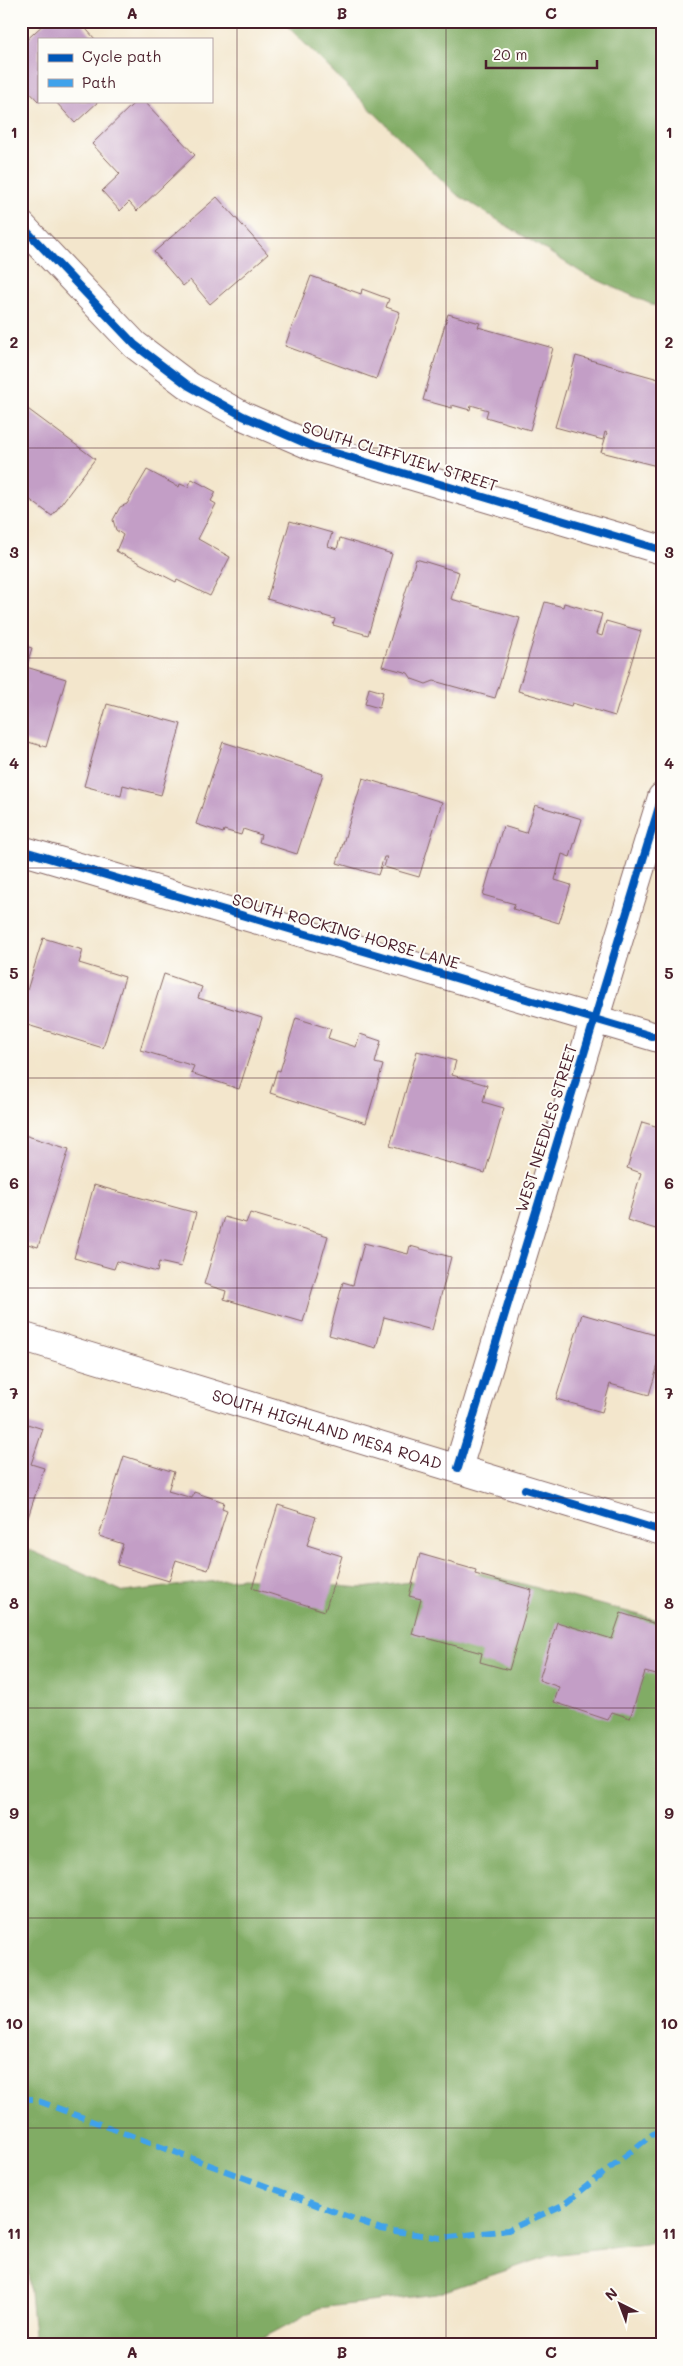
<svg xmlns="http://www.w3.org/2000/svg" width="683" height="2366" viewBox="0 0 683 2366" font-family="Mali,sans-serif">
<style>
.forest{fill:#81ac65;stroke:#666648}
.building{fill:#c39ec6}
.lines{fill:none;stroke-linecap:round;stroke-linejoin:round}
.minor-casing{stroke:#856563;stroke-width:30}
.minor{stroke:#fff;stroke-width:28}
.quiet{stroke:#40a2eb;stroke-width:6;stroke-dasharray:12 6;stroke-linecap:butt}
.cycleway-casing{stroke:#fdfcf7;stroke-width:11}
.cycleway{stroke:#0057b8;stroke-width:8}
.grid{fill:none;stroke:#4a1f2b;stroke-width:1;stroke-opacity:0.55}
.labels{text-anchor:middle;stroke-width:4;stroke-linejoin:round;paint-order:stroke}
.street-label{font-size:16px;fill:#4a1f2b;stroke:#fdfcf7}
.neatline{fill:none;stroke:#4a1f2b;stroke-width:2}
.grid-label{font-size:16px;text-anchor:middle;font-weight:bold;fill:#4a1f2b}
</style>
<rect width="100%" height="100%" fill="#fdfcf7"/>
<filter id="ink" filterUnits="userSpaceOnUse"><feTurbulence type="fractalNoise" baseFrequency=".02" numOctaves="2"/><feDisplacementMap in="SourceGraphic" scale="10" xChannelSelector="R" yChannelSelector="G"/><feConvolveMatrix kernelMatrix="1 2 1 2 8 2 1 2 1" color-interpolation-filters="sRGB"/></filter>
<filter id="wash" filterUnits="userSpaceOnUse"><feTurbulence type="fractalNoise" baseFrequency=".0096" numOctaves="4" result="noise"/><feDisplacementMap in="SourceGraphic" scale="20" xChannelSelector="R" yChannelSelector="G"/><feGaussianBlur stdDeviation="1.12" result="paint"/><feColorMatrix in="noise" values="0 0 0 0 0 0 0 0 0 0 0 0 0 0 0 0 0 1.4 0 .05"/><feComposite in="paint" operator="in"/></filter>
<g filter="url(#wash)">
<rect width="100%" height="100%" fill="#f3e6cc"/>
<g class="forest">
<path d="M282,21h380v288l-78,-35 -128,-80z"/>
<path d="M21,1546l103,46 118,-14 121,10 118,-15 181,48v621l-110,13 -116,39 -117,14 -69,37h-215l-7,-73 -7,-22z"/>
</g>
<g id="blocks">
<g class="building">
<path d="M47,21h32l16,18h-56v63l-18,-19v-38z"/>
<path d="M55,101h44l-24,22z"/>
<path d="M136,101h8l51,54 -58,56 -8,-9 -9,9 -18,-20 18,-17 -28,-30z"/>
<path d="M217,197l51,57 -58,50 -20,-24 -7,6 -29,-34z"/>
<path d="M311,276l50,18 1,-5 27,10 -3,8 14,5 -24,67 -91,-33z"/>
<path d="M448,314l32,9 -2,4 75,21 -23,82 -44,-13 2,-7 -17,-5 -1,5 -18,-5v3l-29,-8z"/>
<path d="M576,356l86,24v21l-6,19 6,1 -1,46 -60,-15 6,-19 -2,-1 -2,8 -48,-13z"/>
<path d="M21,404l74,55 -43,57 -31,-23z"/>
<path d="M147,470l32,17 1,-3 8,3 4,-8 24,13 -5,9 5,3 -18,35 32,18 -20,39 -33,-16 -1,2 -60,-31 7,-16 -7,-5 -3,-10 7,-13 7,-3z"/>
<path d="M290,521l42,12 -4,13 9,3 3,-11 52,16 -24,81 -35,-10 2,-6 -68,-20z"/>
<path d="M416,559l43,13 -8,27 69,19 -25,80 -61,-17 -8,3 -14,-5 -4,-6 -26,-7z"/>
<path d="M545,602l18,5 1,-4 38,11 -6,20 6,2 4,-15 35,10 -26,85 -43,-13 -1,3 -53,-15z"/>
<path d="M21,645l11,3 -6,19 40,12 -20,68 -25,-7z"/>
<path d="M369,688l14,4 -4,16 -14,-4z"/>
<path d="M107,704l74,20 -20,71 -38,-10 -2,11 -37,-10z"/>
<path d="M223,742l100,32 -26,80 -38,-12 2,-7 -18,-6 -2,6 -17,-5 -1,3 -27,-9z"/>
<path d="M363,778l79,24 -23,75 -35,-10 3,-10h-3l-6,18 -41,-12z"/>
<path d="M535,805l47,14 -12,38 -8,-3 -7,26 16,5 -12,38 -46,-14 2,-5 -32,-9 20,-69 23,7z"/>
<path d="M43,938l40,12 -4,13 46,14 -22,71 -82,-25v-13z"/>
<path d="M164,974l38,13 -4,11 64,20 -23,71 -48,-16 3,-7 -54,-16z"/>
<path d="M296,1018l35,11 -3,9 28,9 4,-13 21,7 -6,22 8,2 -17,58 -96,-30 7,-23 3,1z"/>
<path d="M417,1051l39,10 -4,14 35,10 -4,17 21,6 -19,65 -95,-27z"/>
<path d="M642,1122l20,6v103l-35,-11 14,-47 -14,-5z"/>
<path d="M21,1134l48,15 -31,98 -17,-5z"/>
<path d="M94,1185l102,28 -15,54 -22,-5 -2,10 -40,-11 -3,8 -40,-11z"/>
<path d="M250,1213l78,23 -25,86 -79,-23 2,-8 -22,-7 20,-67 22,6z"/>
<path d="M364,1243l44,11 2,-8 41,11 -19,73 -48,-13 -8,31 -47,-13 14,-53 10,3z"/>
<path d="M582,1314l80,23v15l-13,43 -39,-11 -8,28 -46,-13z"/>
<path d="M21,1422l22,7 -12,35 13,4 -22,68z"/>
<path d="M124,1456l50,16 -6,19 24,7 2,-6 30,10 -2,6 5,2 -19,60 -32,-10 -7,21 -52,-16 6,-21 -24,-8z"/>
<path d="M278,1505l38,12 -9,28 35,11 -17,55 -73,-23z"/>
<path d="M420,1554l56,16 -1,4 57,16 -23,80 -29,-8 2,-9 -70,-19 9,-35 -12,-3z"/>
<path d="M621,1613l41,13v30l-6,19 -11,-3 -15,46 -18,-6 -4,8 -54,-18 5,-15 -20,-7 18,-58 55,17z"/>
</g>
</g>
</g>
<g filter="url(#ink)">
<use href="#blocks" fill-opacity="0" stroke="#856563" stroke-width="1"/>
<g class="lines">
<defs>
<g id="minor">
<path d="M21,225l114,120 54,41 54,30 69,30 350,104"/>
<path d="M21,850l641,189"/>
<path id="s1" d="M21,1336l641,195"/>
<path d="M458,1468l204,-671"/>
</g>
</defs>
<use href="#minor" class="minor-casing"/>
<use href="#minor" class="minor"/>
<path class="quiet" d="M21,2099h12l348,130 60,9 67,-8 55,-25 90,-71 9,-3"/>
<defs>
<g id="cycleway">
<path d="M21,225l114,120 54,41 54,30 69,30 350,104"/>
<path d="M21,850l641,189"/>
<path d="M458,1468l204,-671"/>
<path d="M525,1489l137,42"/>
</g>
</defs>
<use href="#cycleway" class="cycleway-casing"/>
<use href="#cycleway" class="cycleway"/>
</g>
</g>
<path class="grid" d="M237,21v2324M446,21v2324M21,238h641M21,448h641M21,658h641M21,868h641M21,1078h641M21,1288h641M21,1498h641M21,1708h641M21,1918h641M21,2128h641"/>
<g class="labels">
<g class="street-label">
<text transform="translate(400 456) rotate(17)" y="6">SOUTH CLIFFVIEW STREET</text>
<text transform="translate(346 931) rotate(16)" y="6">SOUTH ROCKING HORSE LANE</text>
<text transform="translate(546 1128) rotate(-73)" y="6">WEST NEEDLES STREET</text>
<text dy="6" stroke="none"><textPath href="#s1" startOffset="320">SOUTH HIGHLAND MESA ROAD</textPath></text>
</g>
</g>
<rect width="683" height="2366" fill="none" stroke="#fdfcf7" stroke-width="55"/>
<rect x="38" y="38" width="175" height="65" fill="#fdfcf7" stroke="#b5a4a5"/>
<rect x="48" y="54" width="25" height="8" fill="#0057b8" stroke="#b5a4a5"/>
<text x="82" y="62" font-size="15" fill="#4a1f2b">Cycle path</text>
<rect x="48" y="79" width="25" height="8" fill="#40a2eb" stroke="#b5a4a5"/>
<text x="82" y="88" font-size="15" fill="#4a1f2b">Path</text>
<g transform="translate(620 2304) rotate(318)" stroke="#fdfcf7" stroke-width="4" paint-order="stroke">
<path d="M0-4L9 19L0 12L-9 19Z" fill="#4a1f2b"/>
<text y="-8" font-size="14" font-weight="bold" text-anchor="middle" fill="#4a1f2b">N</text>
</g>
<path d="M486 60v8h111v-8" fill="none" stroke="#4a1f2b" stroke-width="2.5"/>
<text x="493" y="60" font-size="15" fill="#4a1f2b" stroke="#fdfcf7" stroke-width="4" paint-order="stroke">20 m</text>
<rect x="28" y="28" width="628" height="2310" class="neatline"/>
<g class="grid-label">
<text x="132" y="19">A</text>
<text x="342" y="19">B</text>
<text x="551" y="19">C</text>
<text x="14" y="138">1</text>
<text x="669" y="138">1</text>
<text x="14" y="348">2</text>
<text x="669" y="348">2</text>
<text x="14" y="558">3</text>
<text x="669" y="558">3</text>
<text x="14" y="769">4</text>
<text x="669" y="769">4</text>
<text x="14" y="979">5</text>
<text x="669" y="979">5</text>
<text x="14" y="1189">6</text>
<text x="669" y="1189">6</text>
<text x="14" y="1399">7</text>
<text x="669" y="1399">7</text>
<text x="14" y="1609">8</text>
<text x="669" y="1609">8</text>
<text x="14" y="1819">9</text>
<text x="669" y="1819">9</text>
<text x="14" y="2029">10</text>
<text x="669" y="2029">10</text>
<text x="14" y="2239">11</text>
<text x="669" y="2239">11</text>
<text x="132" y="2358">A</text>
<text x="342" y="2358">B</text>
<text x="551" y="2358">C</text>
</g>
</svg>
